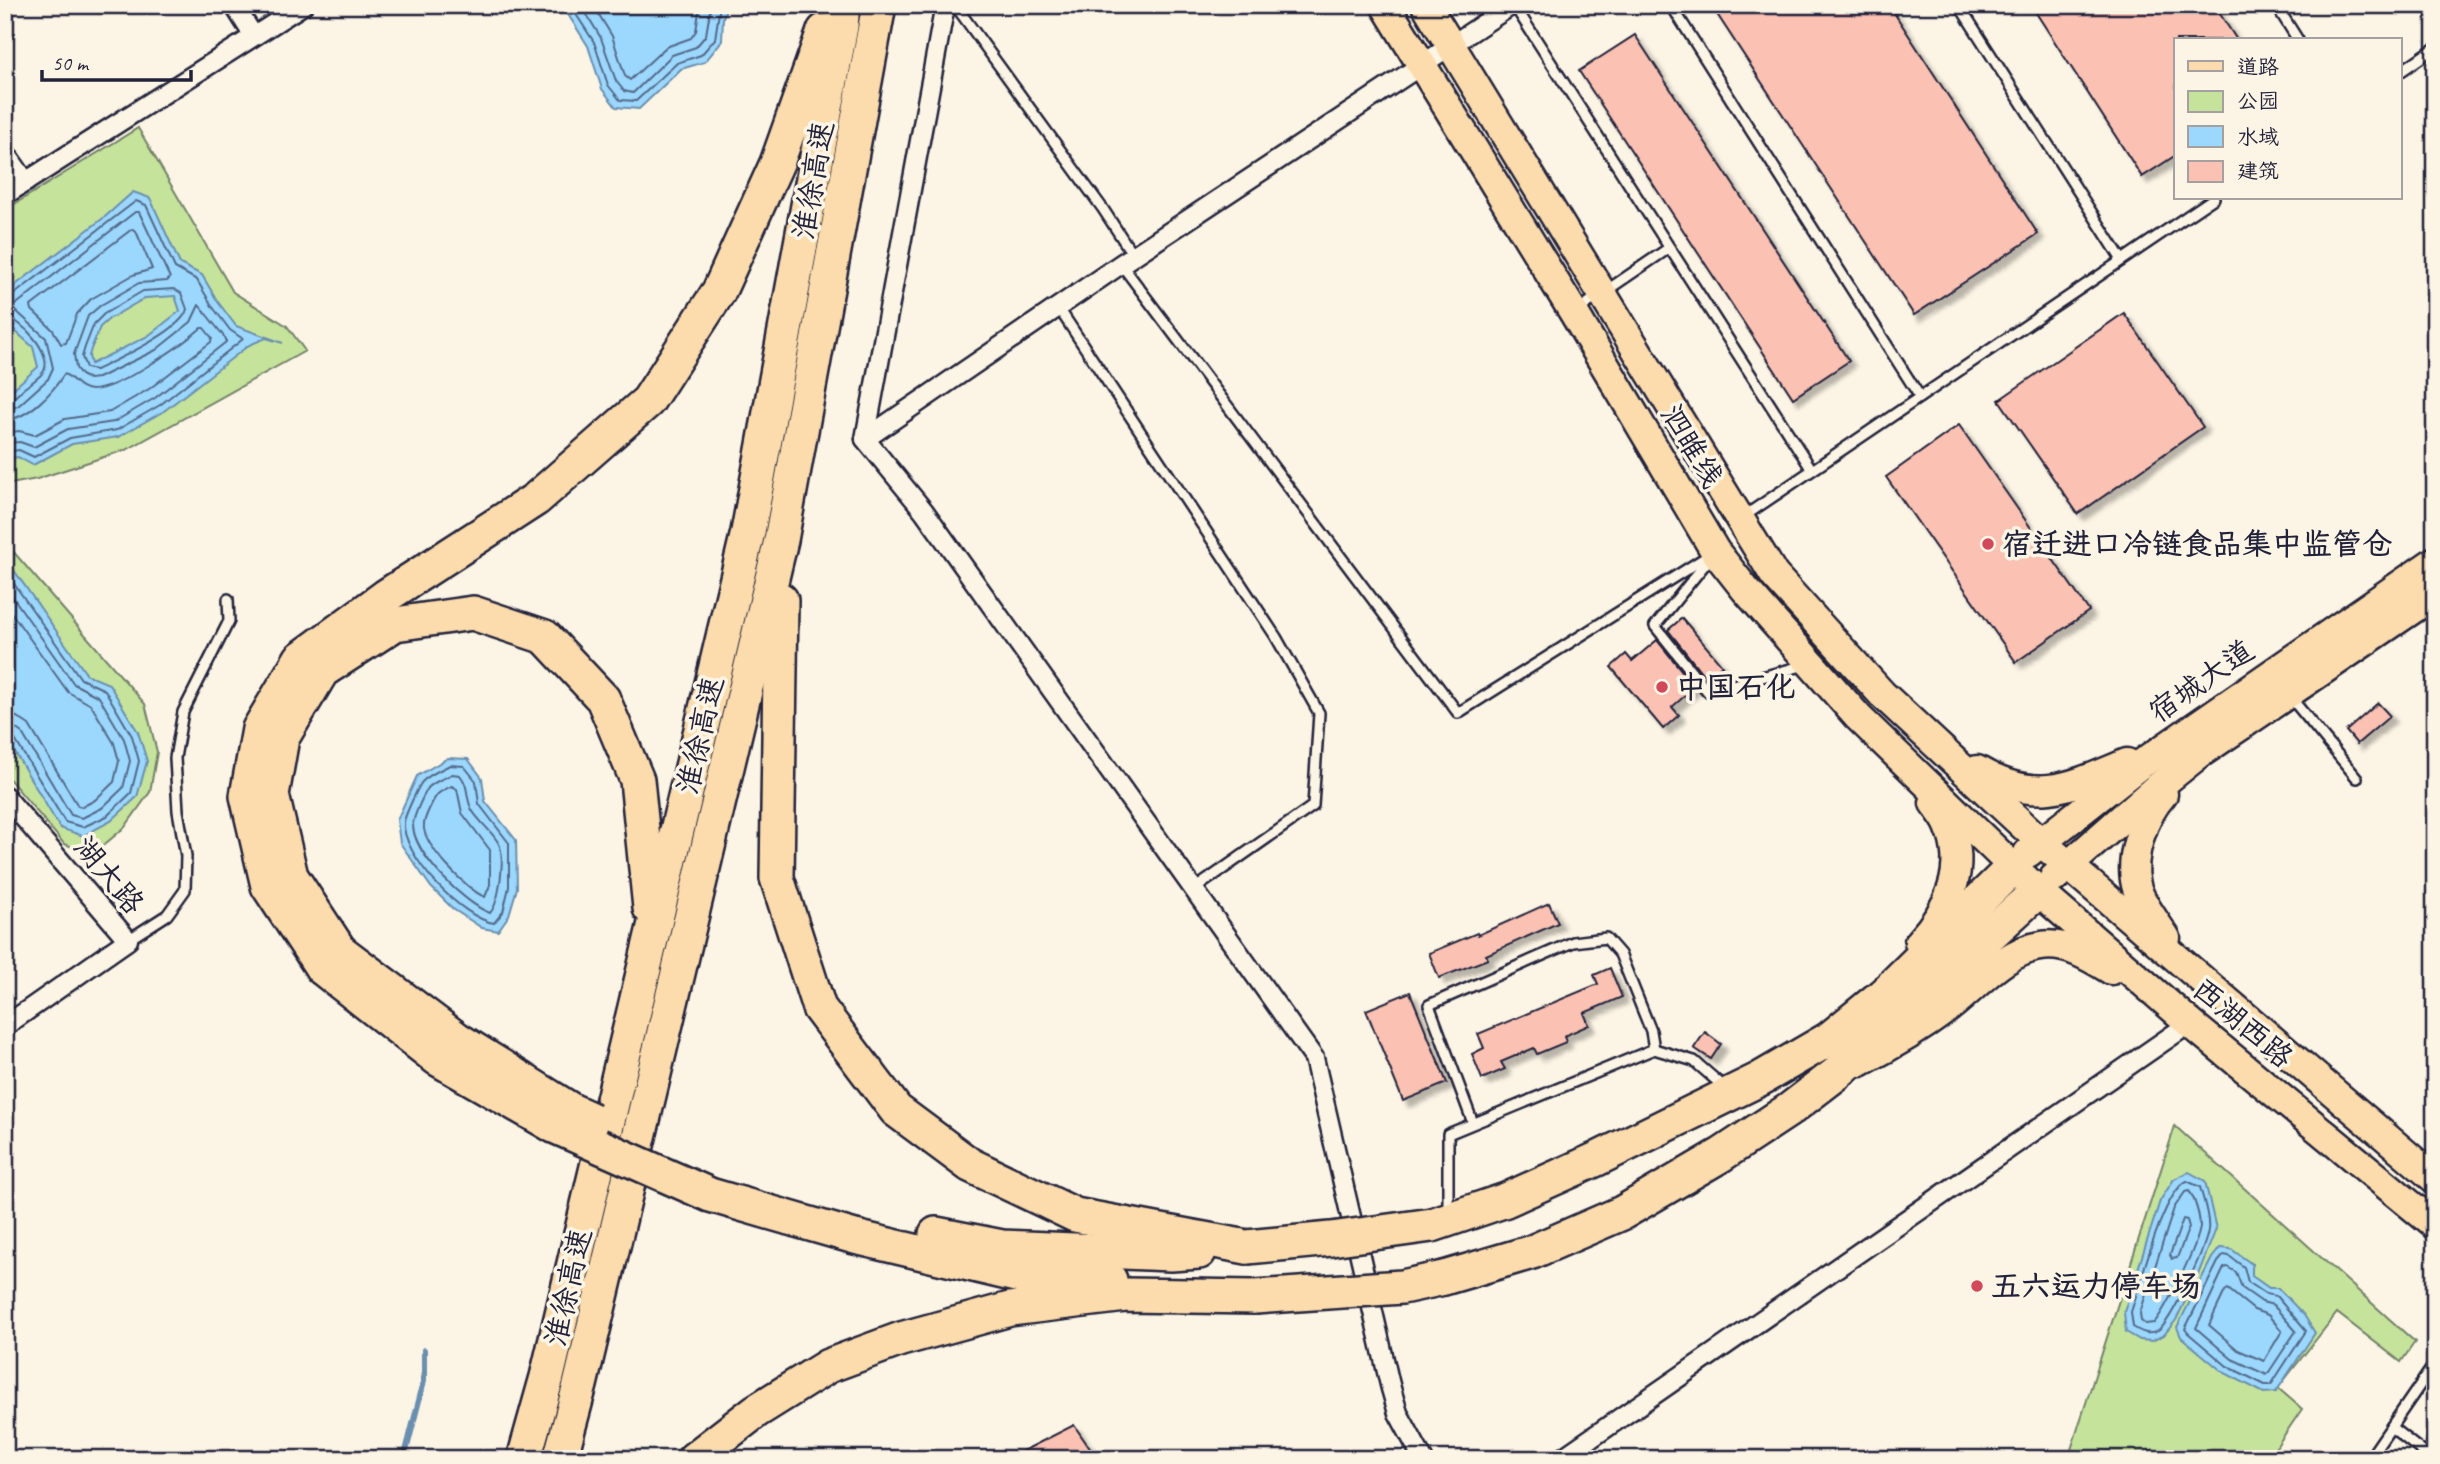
<svg xmlns="http://www.w3.org/2000/svg" width="2440" height="1464" viewBox="0 0 2440 1464" font-family="Caveat,'LXGW WenKai TC',sans-serif">
<style>
.green{fill:#c5e39b;stroke:#74826b;stroke-width:2}
.water{fill:#9cd7fd;stroke:#6b8faf;stroke-width:2;fill-rule:evenodd}
.lines{fill:none;stroke-linecap:round;stroke-linejoin:round}
.shore{stroke:#536a89;stroke-width:2}
.stream{stroke:#6b8faf;stroke-width:6}
.building{fill:#fbc1b2;stroke:#22223b;stroke-width:2;filter:url(#shadow)}
.lane-casing{stroke:#22223b;stroke-width:14}
.street-casing{stroke:#22223b;stroke-width:23}
.primary-casing{stroke:#22223b;stroke-width:33}
.highway-casing{stroke:#22223b;stroke-width:38}
.lane{stroke:#fcf5e5;stroke-width:9}
.street{stroke:#fcf5e5;stroke-width:18}
.primary{stroke:#fcdcac;stroke-width:28}
.highway{stroke:#fcdcac;stroke-width:33}
.highway-bridge-casing{stroke:#22223b;stroke-width:38;stroke-linecap:butt}
.highway-bridge{stroke:#fcdcac;stroke-width:33}
.poi-dot{fill:#d1495b;stroke:#fcf5e5;stroke-width:2.5}
.labels{text-anchor:middle;stroke-width:7;stroke-linejoin:round;paint-order:stroke}
.street-label{font-size:30px;fill:#22223b;stroke:#fcf5e5}
.poi-label{font-size:30px;font-weight:bold;fill:#22223b;stroke:#fcf5e5;text-anchor:start}
</style>
<defs>
<filter id="shadow"><feDropShadow dx="6" dy="6" stdDeviation="2" flood-color="#0004"/></filter>
</defs>
<rect width="100%" height="100%" fill="#fcf5e5"/>
<filter id="ink" filterUnits="userSpaceOnUse"><feTurbulence type="fractalNoise" baseFrequency=".0143" numOctaves="2"/><feDisplacementMap in="SourceGraphic" scale="14" xChannelSelector="R" yChannelSelector="G"/><feConvolveMatrix kernelMatrix="1 2 1 2 8 2 1 2 1" color-interpolation-filters="sRGB"/></filter>
<g filter="url(#ink)">
<g class="green">
<path d="M138,128l95,164 54,34 18,25 -177,98 -91,30 -32,6v-275z"/>
<path d="M5,542l140,162 12,48 -7,40 -25,35 -32,27 -29,-10 -59,-70z"/>
<path d="M2175,1126l240,216 -14,20 -64,-49 -59,75 24,21 -34,50h-200z"/>
</g>
<g class="water">
<path d="M562,5h165l-4,13 -1,23 -17,21 -24,7 -42,40 -23,-2 -14,-18 -14,-43z"/>
<path d="M133,192l17,6 30,66 22,11 16,27 18,24 47,17 -17,-5 -17,7 -85,66 -46,26 -46,7 -39,21 -15,-8 -13,2v-63l33,-29 -5,-20 -28,-25v-29l101,-77zM175,296l5,15 -32,25 -57,28 -2,-8 2,-7 9,-22 9,-8 36,-21z"/>
<path d="M5,562l6,4 76,109 22,9 29,48 9,29 -10,36 -26,24 -28,15 -23,-8 -55,-92z"/>
<path d="M448,758l20,1 14,19 3,23 31,39 1,48 -8,27 -11,16 -16,-3 -29,-19 -22,-22 -31,-44 -3,-23 20,-44z"/>
<path d="M2189,1172l16,9 11,48 -19,48 -21,43 -12,15 -12,6 -12,-1 -14,-8 -2,-20 36,-111 14,-22z"/>
<path d="M2220,1248l11,1 21,15v12l17,12h9l26,27 11,18 -39,59 -12,1 -41,-21 -42,-35 -4,-10 35,-69z"/>
</g>
<g class="lines">
<g class="shore">
<path d="M570,5l24,37 14,43 12,15 16,1 41,-38 24,-8 14,-16 5,-34"/>
<path d="M581,5l20,33 15,43 8,10 9,2 39,-38 24,-8 10,-12 5,-30"/>
<path d="M593,5l19,31 13,40 5,4 36,-33 25,-9 5,-7 4,-26"/>
<path d="M132,229l4,2 16,38 -19,6 -42,24 -14,15 -11,29 -5,1 -8,-14 -21,-20 -1,-4z"/>
<path d="M174,289l7,4 6,16c-4,21 -71,51 -91,61l-10,-2 -4,-11 3,-10 9,-23 10,-10 39,-23z"/>
<path d="M5,298l7,-2 124,-95 10,4 29,63 22,12 15,26 18,24 13,9 -83,66 -43,25 -47,8 -36,19 -15,-7 -14,2"/>
<path d="M5,317c16,2 48,36 39,54 -4,7 -15,13 -21,18 -6,6 -10,11 -18,12"/>
<path d="M5,410l13,-4 30,-27 5,-11 -7,-30 -31,-28 -1,-4 121,-94h4l31,66 -3,3 -28,2 -38,22 -13,11 -14,38 2,14 5,7 8,4 9,-1 58,-28 35,-28 8,-17 27,34v3l-71,56 -41,24 -46,7 -34,18 -14,-5 -15,1"/>
<path d="M5,420c23,-1 48,-28 59,-46 10,4 14,15 27,16 25,1 91,-45 110,-62h3l8,10 -1,4 -62,47 -39,23 -45,7 -30,16 -16,-4 -14,2"/>
<path d="M5,571l76,108 24,11 27,46 7,25 -8,32 -24,23 -24,11 -18,-5 -51,-84 -9,-4"/>
<path d="M5,586l69,98 25,13 25,42 6,22 -7,27 -21,20 -20,10 -11,-3 -49,-82 -7,-5 -10,-2"/>
<path d="M5,604l63,88 23,13 23,38 5,18 -5,21 -19,18 -13,7 -4,-1 -49,-81 -12,-8 -12,-2"/>
<path d="M450,765l14,1 12,15 3,23 30,39v44l-6,25 -9,11c-31,-4 -93,-68 -90,-101 1,-7 14,-35 18,-40 6,-7 20,-13 28,-17z"/>
<path d="M452,774l8,1c10,13 5,22 12,35 7,12 21,22 27,34 6,13 1,58 -9,69 -25,-9 -78,-60 -77,-89 1,-9 10,-28 15,-36 5,-6 17,-10 24,-14z"/>
<path d="M452,786l5,3 5,24 28,37v35l-5,12c-17,-6 -64,-53 -61,-73 1,-7 9,-25 14,-30 3,-3 10,-6 14,-8z"/>
<path d="M2187,1181l13,6c3,12 10,30 8,43 -2,17 -37,92 -50,101 -9,5 -17,1 -25,-4l-2,-15c10,-29 31,-119 56,-131z"/>
<path d="M2189,1191c6,7 11,26 11,36 -2,17 -34,82 -46,96l-9,1 -4,-3 -1,-8 34,-105 11,-16z"/>
<path d="M2183,1219l4,1 2,7 -12,31 -5,1 -2,-4z"/>
<path d="M2224,1255l5,1 15,11 4,15 18,12 10,2 30,35 -35,54h-6l-38,-19 -39,-33 -3,-4 33,-67z"/>
<path d="M2227,1267l9,5 6,16 20,14 11,3 23,26 -29,44 -35,-16 -36,-31 28,-60z"/>
<path d="M2228,1289l26,21 14,5 14,16 -18,30 -26,-11 -29,-25 16,-34z"/>
</g>
<path class="stream" d="M404,1459l20,-78v-31"/>
</g>
<g class="building">
<path d="M1711,5h178l149,229 -124,81z"/>
<path d="M2031,5h183l23,35h-61v115l-34,22z"/>
<path d="M1635,35l214,326 -56,37 -214,-327z"/>
<path d="M2124,313l79,114 -125,87 -79,-114z"/>
<path d="M1959,425l130,186 -73,51 -130,-185z"/>
<path d="M1682,618l40,47 -16,13 -38,-48z"/>
<path d="M1657,640l38,47 -23,20 7,8 -16,14 -52,-62 15,-13 6,7z"/>
<path d="M2378,703l12,13 -33,28 -11,-13z"/>
<path d="M1549,903l9,20 -72,32 2,4 -49,19 -10,-25 48,-20 1,2z"/>
<path d="M1610,968l12,29 -38,16 5,12 -25,11 2,6 -29,12 -3,-6 -33,14 4,7 -23,10 -10,-25 12,-6 -6,-14 120,-50 -4,-9z"/>
<path d="M1410,992l37,91 -44,18 -37,-91z"/>
<path d="M1705,1032l16,12 -10,15 -17,-11z"/>
<path d="M1074,1425l23,34h-90z"/>
</g>
<g class="lines">
<defs>
<g id="lane">
<path d="M955,5l148,204 30,46"/>
<path d="M1514,5l298,465"/>
<path d="M1671,5l249,392"/>
<path d="M1959,5l163,255"/>
<path d="M2276,5l22,35"/>
<path d="M2400,72l35,-24"/>
<path d="M1121,264l337,449 253,-159"/>
<path d="M1058,307l218,330 43,76 -6,93 -120,84"/>
<path d="M1575,312l94,-64"/>
<path d="M1743,517l471,-319"/>
<path d="M1710,558l-55,68 53,66 97,-27"/>
<path d="M2291,698l66,80"/>
<path d="M128,940l39,-25 18,-25 1,-34 -8,-45 -3,-53 8,-46 46,-91 -1,-22"/>
<path d="M1473,1123l-44,-118 144,-63 33,-4 14,16 31,77 3,18"/>
<path d="M1448,1211v-77l206,-85 40,12 30,26"/>
<path d="M2391,1427l41,32"/>
<path d="M2369,1459l66,-96"/>
</g>
<g id="street">
<path d="M234,5l19,30"/>
<path d="M5,152l21,30"/>
<path d="M5,195l298,-190"/>
<path d="M865,439l80,-434"/>
<path d="M5,796l123,144 -123,86"/>
<path d="M1423,1459l-25,-46 -8,-28 -76,-327 -390,-547 -59,-72 256,-175 391,-259"/>
<path d="M1561,1459l629,-436"/>
</g>
<g id="primary">
<path d="M1385,5l189,308 141,238 30,38 113,128 180,174 152,132 245,202"/>
<path d="M1426,5l348,570 108,119 159,148 394,337"/>
<path d="M1977,770c58,35 93,17 150,-7"/>
<path d="M2163,794c-19,21 -34,62 -27,91 5,19 19,36 30,53"/>
<path d="M2028,853l109,-86 298,-206"/>
<path d="M2054,878l99,-87 46,-37 236,-160"/>
<path d="M1919,942c29,-31 49,-73 30,-116 -3,-8 -10,-16 -15,-23"/>
<path d="M1860,1062c31,-16 60,-33 88,-54 28,-21 56,-57 93,-62 25,-4 49,11 70,24"/>
</g>
<g id="highway">
<path d="M781,600l-4,278 42,130 77,102 74,55 105,50 172,32"/>
<path d="M340,951l-49,-75 -19,-81 10,-57 40,-67 73,-47 78,-11 72,24 58,62 34,81 13,128"/>
<path d="M322,968l-54,-82 -21,-90 12,-67 42,-71 85,-62 150,-97 112,-98 71,-110 58,-128 47,-132"/>
<path d="M1432,1225l74,-25 91,-41 163,-80 69,-40 55,-45 129,-127"/>
<path d="M936,1234l66,13 169,7 28,-2"/>
<path d="M855,1237l169,40 86,3"/>
<path d="M1444,1278l88,-26 90,-39 99,-58 68,-45 47,-36 202,-183"/>
<path d="M524,1459l23,-82 201,-845 93,-506 2,-21"/>
<path d="M560,1459l20,-74 201,-845 98,-535"/>
<path d="M694,1459l62,-48 72,-45 73,-27 109,-30 116,-14 129,2"/>
</g>
</defs>
<use href="#lane" class="lane-casing"/>
<use href="#street" class="street-casing"/>
<use href="#primary" class="primary-casing"/>
<use href="#highway" class="highway-casing"/>
<use href="#lane" class="lane"/>
<use href="#street" class="street"/>
<use href="#primary" class="primary"/>
<use href="#highway" class="highway"/>
<defs>
<g id="highway-bridge">
<path d="M340,951l117,88 114,71 22,10"/>
<path d="M322,968l116,91 116,67 156,69 145,42"/>
<path d="M1247,1247l84,-8 101,-14"/>
<path d="M1255,1297l147,-10 42,-9"/>
</g>
</defs>
<use href="#highway-bridge" class="highway-bridge-casing"/>
<use href="#highway-bridge" class="highway-bridge"/>
</g>
</g>
<g class="poi-dot">
<circle cx="1988" cy="544" r="7"/>
<circle cx="1662" cy="687" r="7"/>
<circle cx="1977" cy="1286" r="7"/>
</g>
<g class="labels">
<g class="street-label">
<text transform="translate(813 180) rotate(-80)" y="10">淮徐高速</text>
<text transform="translate(1692 446) rotate(59)" y="10">泗睢线</text>
<text transform="translate(2201 681) rotate(-35)" y="10">宿城大道</text>
<text transform="translate(700 735) rotate(-77)" y="10">淮徐高速</text>
<text transform="translate(109 875) rotate(50)" y="10">湖大路</text>
<text transform="translate(2243 1023) rotate(40)" y="10">西湖西路</text>
<text transform="translate(568 1287) rotate(-77)" y="10">淮徐高速</text>
</g>
<g class="poi-label">
<text x="2002" y="554">宿迁进口冷链食品集中监管仓</text>
<text x="1676" y="697">中国石化</text>
<text x="1991" y="1296">五六运力停车场</text>
</g>
</g>
<rect width="2440" height="1464" fill="none" stroke="#fcf5e5" stroke-width="28"/>
<rect x="14" y="14" width="2412" height="1436" fill="none" stroke="#22223b" stroke-width="2.5" filter="url(#ink)"/>
<rect x="2174" y="38" width="228" height="161" fill="#fcf5e5" stroke="#a5a1a1" stroke-width="2"/>
<rect x="2188" y="61" width="35" height="10" fill="#fcdcac" stroke="#a5a1a1" stroke-width="2"/>
<text x="2237" y="74" font-size="21" fill="#22223b">道路</text>
<rect x="2188" y="91" width="35" height="21" fill="#c5e39b" stroke="#a5a1a1" stroke-width="2"/>
<text x="2237" y="108" font-size="21" fill="#22223b">公园</text>
<rect x="2188" y="126" width="35" height="21" fill="#9cd7fd" stroke="#a5a1a1" stroke-width="2"/>
<text x="2237" y="144" font-size="21" fill="#22223b">水域</text>
<rect x="2188" y="161" width="35" height="21" fill="#fbc1b2" stroke="#a5a1a1" stroke-width="2"/>
<text x="2237" y="178" font-size="21" fill="#22223b">建筑</text>
<path d="M42 70v10h149v-10" fill="none" stroke="#22223b" stroke-width="3.5"/>
<text x="52" y="70" font-size="21" fill="#22223b" stroke="#fcf5e5" stroke-width="5" paint-order="stroke">50 m</text>
</svg>
